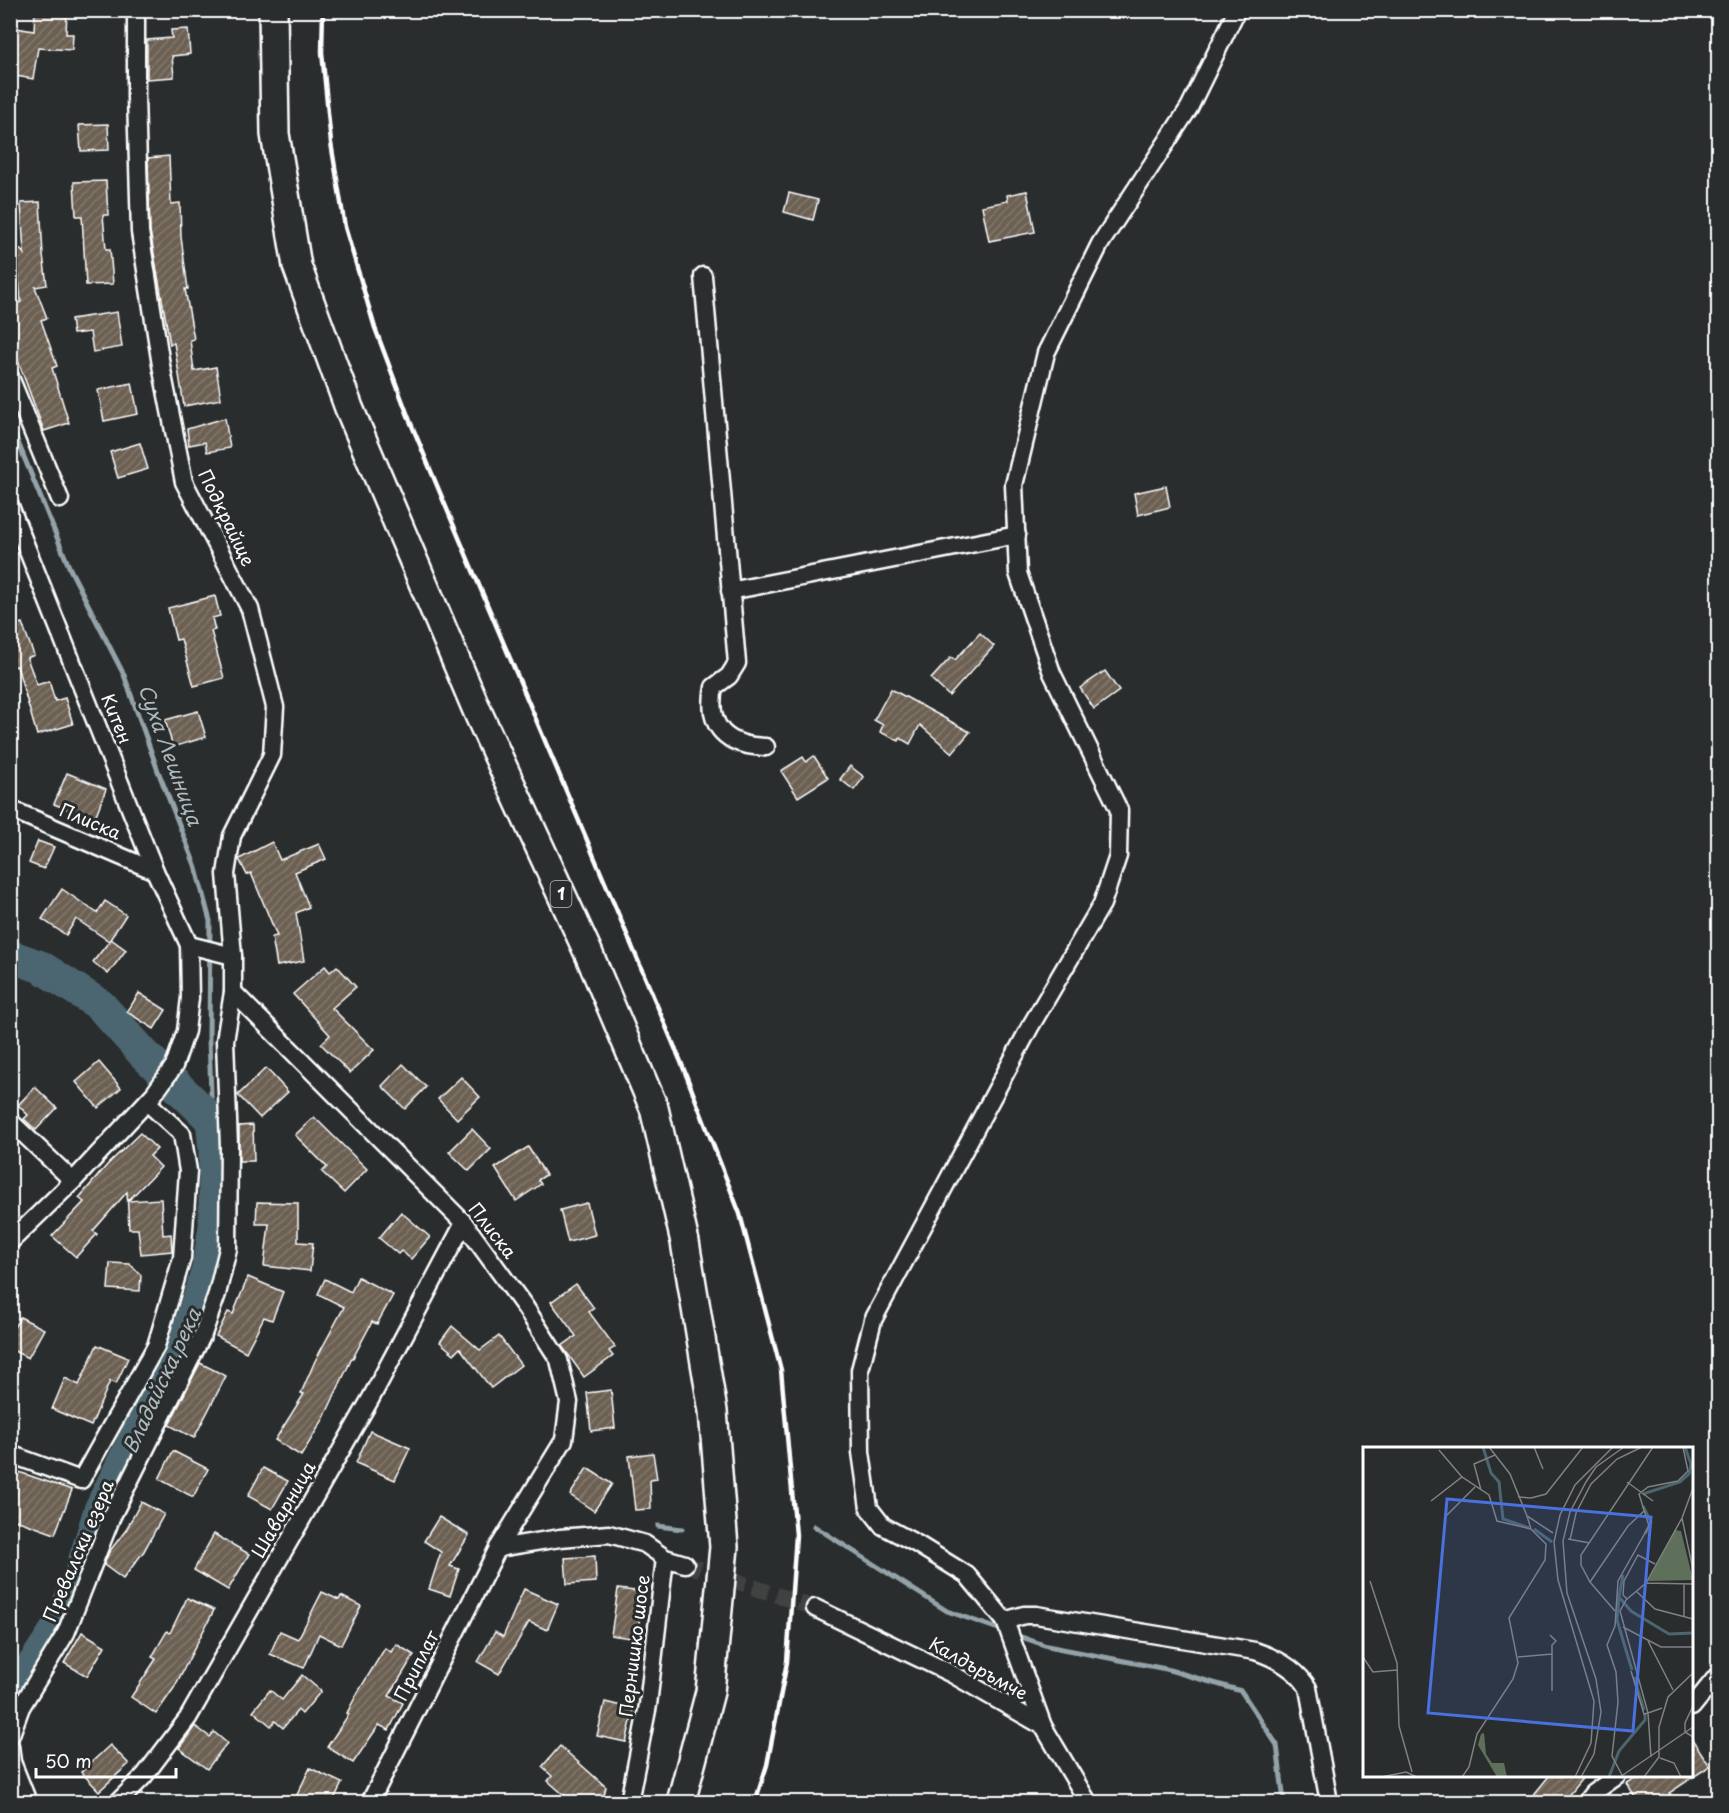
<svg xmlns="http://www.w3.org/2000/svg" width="1729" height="1813" viewBox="0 0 1729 1813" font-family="'Playpen Sans',sans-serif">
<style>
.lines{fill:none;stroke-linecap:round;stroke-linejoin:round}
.stream{stroke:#93a3a9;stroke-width:5}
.river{stroke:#4b666f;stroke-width:33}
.building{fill:url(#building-hatch);stroke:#fff;stroke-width:1.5}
.minor-tunnel{stroke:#3f4243;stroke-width:16;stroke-dasharray:16 8;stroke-linecap:butt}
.minor-casing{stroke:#fff;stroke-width:21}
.trunk-casing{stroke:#fff;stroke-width:32}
.minor{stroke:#2a2d2e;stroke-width:16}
.trunk{stroke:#2a2d2e;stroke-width:27}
.rail{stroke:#fff;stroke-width:4.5}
.labels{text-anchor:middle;stroke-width:6;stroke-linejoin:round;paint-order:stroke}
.shield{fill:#2a2d2e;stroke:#bfc0c0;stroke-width:1.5}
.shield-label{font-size:16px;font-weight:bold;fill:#fff}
.street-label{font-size:18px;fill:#fff;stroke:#2a2d2e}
.water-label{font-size:20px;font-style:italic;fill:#aebabe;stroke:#2a2d2e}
.inset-river{fill:none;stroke:#4b666f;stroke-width:3}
.inset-road{fill:none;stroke:#7f8182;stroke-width:1.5}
.view{fill:#4a71e0;fill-opacity:0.15;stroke:#4a71e0;stroke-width:3}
.inset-edge{fill:none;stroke:#fff;stroke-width:3}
</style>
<defs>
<pattern id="building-hatch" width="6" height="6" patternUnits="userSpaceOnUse" patternTransform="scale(1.5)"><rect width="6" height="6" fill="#6c6053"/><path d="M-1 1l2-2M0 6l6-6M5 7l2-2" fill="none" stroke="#82786d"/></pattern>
</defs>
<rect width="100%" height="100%" fill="#2a2d2e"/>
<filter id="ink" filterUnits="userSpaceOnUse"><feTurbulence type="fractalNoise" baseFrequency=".0167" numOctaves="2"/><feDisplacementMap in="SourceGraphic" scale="12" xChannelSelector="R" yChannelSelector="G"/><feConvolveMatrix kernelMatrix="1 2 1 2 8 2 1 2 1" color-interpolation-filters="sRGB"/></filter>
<g filter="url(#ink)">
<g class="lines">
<g class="stream">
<path d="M10,423l60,146 54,106 34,96 37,94 15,56 -1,119 3,80"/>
<path d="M658,1526l24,3"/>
<path d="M814,1526l133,85 57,20"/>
<path d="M1013,1634l34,12 119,23 75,22 36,54 7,57"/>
</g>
<path class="river" d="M10,956l31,11 59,38 43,48 69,67 3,31v75l-7,44 -18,57 -90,183 -20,66 -19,47 -51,77"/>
</g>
<g class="building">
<path d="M35,10h32l-1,24h7l-1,16 -34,-2 -5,31 -23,-4v-48l24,4z"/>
<path d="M188,29l2,25 -18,2 2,21 -27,2v-39l25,-2 -1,-8z"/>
<path d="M108,124l1,26 -28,1 -2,-26z"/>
<path d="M169,156l2,48 9,-1 1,34 7,52h-3l9,50 -4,1 4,31 22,-4 5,32 -37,7 -10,-63 -4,1 -20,-113 -2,-73z"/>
<path d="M106,181l2,34h-5l3,34h4l3,35 -27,1 -4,-69h-6l-2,-34z"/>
<path d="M1027,191l8,41 -46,9 -7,-35 26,-5 -1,-6z"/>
<path d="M789,193l29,7 -5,20 -29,-8z"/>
<path d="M40,202l3,53 4,30 -12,2 12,31 -6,2 16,46 -5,2 17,55 -25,8 -34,-92v-33l11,-4 -5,-52 4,-1 4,5 -3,-51z"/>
<path d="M117,312l5,35 -29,5 -3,-20 -17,2 -2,-15z"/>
<path d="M132,383l6,31 -34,7 -6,-31z"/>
<path d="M225,418l5,30 -23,4 -2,-10 -16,3 -2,-16z"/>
<path d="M140,443l8,26 -30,9 -8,-26z"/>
<path d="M1166,486l4,21 -32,8 -4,-22z"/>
<path d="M215,596l5,20 -8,2 3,12 -4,1 13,47 -30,8 -13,-47 -5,1 -8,-32z"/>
<path d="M22,623l12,32 -7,3 10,27 12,-4 6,20 10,-3 8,26 -36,11 -20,-69 -7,2v-41z"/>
<path d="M980,633l14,13 -45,50 -18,-17 20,-22 4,3z"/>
<path d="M1105,671l14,20 -25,18 -14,-21z"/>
<path d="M891,689l79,43 -18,21 -32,-28 -10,19 -10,-6 -1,3 -19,-9 3,-7 -9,-5z"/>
<path d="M198,711l8,26 -33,10 -8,-27z"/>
<path d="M814,756l14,22 -30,19 -17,-26 22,-14 3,5z"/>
<path d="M850,766l14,11 -10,13 -14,-11z"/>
<path d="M67,773l39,16 -12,31 -40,-16z"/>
<path d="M38,841l16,6 -10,22 -15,-6z"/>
<path d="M272,842l8,18 39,-16 7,15 -31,13 14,35 -13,6 8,48 -27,5 -5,-29 5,-1 -26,-63 -4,2 -8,-16z"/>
<path d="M62,889l35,24 8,-12 21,14 -17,26 -33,-22 -10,16 -24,-16z"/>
<path d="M111,939l15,11 -18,24 -15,-12z"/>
<path d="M325,966l5,6 7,-6 19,21 -24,21 42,42 -24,23 -29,-29 9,-9 -37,-41z"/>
<path d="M139,993l27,17 -12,19 -27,-17z"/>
<path d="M99,1062l22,26 -23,20 -22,-26z"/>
<path d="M403,1064l23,23 -21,22 -23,-23z"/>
<path d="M266,1068l22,24 -28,26 -22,-23z"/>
<path d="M461,1077l19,20 -23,22 -19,-20z"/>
<path d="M35,1087l22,21 -21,22 -12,-11 4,-4 -10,-10z"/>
<path d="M314,1117l53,52 -23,24 -22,-21 5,-5 -32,-32z"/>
<path d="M253,1125l1,36h-15v-35z"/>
<path d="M472,1129l19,20 -22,22 -20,-19z"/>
<path d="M140,1133l17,16 -7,7 11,11 -33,34 33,-2 2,36 8,-1 1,17 -31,3 -3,-25h-9l-2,-37 -34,39 4,3 -21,23 -24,-21 32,-34 -5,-4 29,-34z"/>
<path d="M528,1147l18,28 -8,5 3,4 -25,17 -21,-33z"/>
<path d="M257,1202l41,1v39l15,1 -3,28 -46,-5 5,-42h-13z"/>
<path d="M587,1203l8,32 -27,7 -8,-32z"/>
<path d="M401,1212l29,25 -19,22 -10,-8 -3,3 -19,-16z"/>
<path d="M110,1263l20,1 11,11 -1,16 -32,-2z"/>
<path d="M248,1277l35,15 -11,28 -8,-3 -18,35 -30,-16 12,-24 5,2z"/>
<path d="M358,1277l35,18 -16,29 -5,-2 -19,36h-1l-28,60 -23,38 -26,-16 29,-46 -3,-1 14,-32 29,-54 -26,-13 7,-15 26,13z"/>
<path d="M576,1284l18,24 -5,4 26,35 -6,4 4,5 -29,21 -22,-31 14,-10 -25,-34z"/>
<path d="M20,1317l24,12 -16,29 -18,-9v-15z"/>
<path d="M452,1326l28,24 19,-14 22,29 -30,23 -31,-40 -6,6 -14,-12z"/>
<path d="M97,1345l31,13 -12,26 -6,-3 -19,45 -39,-17 13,-31 14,7z"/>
<path d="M200,1363l26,13 -32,62 -25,-13z"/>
<path d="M611,1390l4,38 -24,3 -4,-38z"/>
<path d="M370,1431l40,17 -15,32 -39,-17z"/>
<path d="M173,1451l35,18 -15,28 -34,-18z"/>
<path d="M653,1453l4,26 -7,1 1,29 -16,1 -6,-54z"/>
<path d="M263,1468l25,13 -16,28 -24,-13z"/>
<path d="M587,1468l25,16 -18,27 -24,-16z"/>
<path d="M10,1469l62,21 -17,44 -45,-16z"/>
<path d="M141,1502l23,12 -20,37 -21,28 -19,-14 5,-13 17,-22z"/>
<path d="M439,1517l30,18 -19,31 9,3 -9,27 -21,-7 12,-37 -17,-11z"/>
<path d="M214,1534l35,20 -21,36 -34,-20z"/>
<path d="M595,1556l1,26 -29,2 -2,-26z"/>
<path d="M524,1589l34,15 -11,26 -18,-8 -30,52 -21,-12 17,-30 8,5z"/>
<path d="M618,1589l25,3 -6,47 -26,-4z"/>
<path d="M322,1592l17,8 2,-4 20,10 -20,39 -22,-11 -15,34 -34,-14 10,-23 18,8z"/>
<path d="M187,1598l27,12 -40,78 -18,26 -25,-17 25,-38 -4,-2 15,-26 3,2z"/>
<path d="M82,1632l23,14 -18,30 -23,-13z"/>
<path d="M396,1644l18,11 -25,41 14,7 -14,27 -10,-5 -26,38 -26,-16 22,-33 -2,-1 11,-21 27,-44 6,4z"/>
<path d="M302,1675l19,16 -19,23 -4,-4 -15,18 -8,-7 -4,5 -18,-15 17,-21 12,10z"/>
<path d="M605,1702l29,7 -8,33 -29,-6z"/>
<path d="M195,1726l15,11 4,-5 13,11 -20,26 -28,-21z"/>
<path d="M1692,1739l18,27 -41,27 2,2 -11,8h-21l-12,-19 14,-8h51z"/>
<path d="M110,1745l19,19 -30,27 -18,-19z"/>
<path d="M560,1746l46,41 -4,16 -30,-1 -24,-21 4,-5 -10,-9z"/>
<path d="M310,1768l32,15 -10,20h-39z"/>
<path d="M1549,1776h35l-22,27h-35z"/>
</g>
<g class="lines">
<path class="minor-tunnel" d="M685,1564l130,44"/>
<defs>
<g id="minor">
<path d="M703,276l34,387 -8,13 -15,11c-8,41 13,59 52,60"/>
<path d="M10,377l50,122"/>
<path d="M10,506l145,365 34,74 1,53 -4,33 -12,35 -20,28 -81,87 -63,61"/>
<path d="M730,591l287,-56"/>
<path d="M10,809l145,62"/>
<path d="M189,945l44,11"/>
<path d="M233,992l231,231 61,84 34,53 10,42 -5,38 -66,108 -128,254"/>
<path d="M10,1121l63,60"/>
<path d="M10,1454l71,26 75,-134 26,-88 6,-87 -6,-37 -35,-32"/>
<path d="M498,1548l62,-10 49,-4 36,10 20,14 20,6"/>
<path d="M815,1608l137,66 91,52 45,76"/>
<path d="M1005,1621l19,-6h12l219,36c21,7 42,18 53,37l21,114"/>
<path d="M1692,1707l26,-32"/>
<path d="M1043,1726l-38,-105 -38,-46 -50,-31 -34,-18 -14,-18 -8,-56 -1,-82 13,-50 157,-293 72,-123 16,-48 1,-46 -67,-137 -34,-100 -4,-88 32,-132 54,-109 89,-136 48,-98"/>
<path d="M10,1737l11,-30 45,-74 46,-117 91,-182 14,-40 11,-45 1,-103 -4,-105 8,-49v-36l-7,-82 6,-38 40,-81 3,-48 -25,-98 -66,-127 -23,-117 -21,-133 -4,-135v-87"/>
<path d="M10,1745l2,17 16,40"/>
<path d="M118,1802l26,-26 44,-58 183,-320 93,-175"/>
<path d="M629,1802l19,-97 17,-147"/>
<path d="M1586,1802l7,-9 24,-17"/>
</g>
<path id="trunk" d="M273,10l2,124 22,132 52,142 130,307 109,237 66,156 31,134 28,169 11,136 -14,145 -29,110"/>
</defs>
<use href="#minor" class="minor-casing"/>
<use href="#trunk" class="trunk-casing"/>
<use href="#minor" class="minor"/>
<use href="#trunk" class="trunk"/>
<path class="rail" d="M323,10l-1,42 9,91 14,84 30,101 35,93 44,105 227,536 59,152 41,156 15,165 -9,127 -20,103 -12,37"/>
</g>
</g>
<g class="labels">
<rect class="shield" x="550.5" y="881" width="21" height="26" rx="4.5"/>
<g class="shield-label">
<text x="561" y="900">1</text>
</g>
<g class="street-label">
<text transform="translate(226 518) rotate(64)" y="6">Подкрайще</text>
<text transform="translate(116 719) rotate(68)" y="6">Китен</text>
<text transform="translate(90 822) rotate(23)" y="6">Плиска</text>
<text transform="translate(492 1231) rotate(52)" y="6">Плиска</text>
<text transform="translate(284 1510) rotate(-60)" y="6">Шаварница</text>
<text transform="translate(79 1551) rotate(-67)" y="6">Превалски езера</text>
<text transform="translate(635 1646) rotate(-83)" y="6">Пернишко шосе</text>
<text transform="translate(417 1666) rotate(-63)" y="6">Приплат</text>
<text transform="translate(978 1669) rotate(29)" y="6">Калдъръмче</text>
</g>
<g class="water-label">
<text transform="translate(170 755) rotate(70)" y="7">Суха Лешница</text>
<text transform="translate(162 1381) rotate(-65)" y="7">Владайска река</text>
</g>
</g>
<g transform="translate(1363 1447)">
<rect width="330" height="330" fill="#2a2d2e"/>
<path d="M121,286l2,21 6,9h12l3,14h-10l-19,-32 3,-11z" fill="#5e705a"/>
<path d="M312,83l6,1 12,49 -45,1z" fill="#5e705a"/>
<path class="inset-river" d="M120,0l8,26 8,9 4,37 26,9M280,47l37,-12 9,-8 2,-10 -6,-17M280,59l8,16 -6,12M171,82l18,13M260,128l-4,22 12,14 38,23 24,-1M256,150l-2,23 15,50M271,230l10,33M246,330l10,-26 26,-31v-6"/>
<path class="inset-road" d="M126,0l21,27 17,42 26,17M171,0l9,22M76,3l23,27M264,35l26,19M330,41l-11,30 11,52M118,43l-7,-26 21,-9M155,50l13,1 15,-4 37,-47M68,54l31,-24 27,18 8,26 34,8M83,69l29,-29M205,92l22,4M207,93l6,-27 15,-29 26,-25 25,-12M7,134l27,82 2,63 13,46M227,135l38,-56 16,-15M283,136l47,1M321,137v33M273,144l19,18 38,10M264,152l-4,-4 1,-14 14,-26 17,9M252,164l-25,-29 -9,-17v-10l72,-108M260,180l38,20h32M187,188l6,6 -4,4v46M285,194l25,49M0,210l10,15 24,-2M155,210l34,-3M268,224l13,43 4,-1 -28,-102 6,-11 20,-17 36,-65M330,259l-8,17v9l8,5M288,310l-3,-44 14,-5M297,311l14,5 7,14M259,328l-10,-19 6,-54 -2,-30 -9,-27 8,-19 3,-45 31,-55 -10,-32 9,-7 30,-6 10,-10 -5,-24M18,330l25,-5 11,5M99,330l7,-10 8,-33 36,-55 5,-16 -9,-45 36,-58 1,-16 -15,-15 -4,-13M212,330l16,-34 3,-42 -36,-121 -4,-38 6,-27 15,-30 38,-38M218,330l13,-23 7,-42 -5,-33 -29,-86 -4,-52 7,-29 16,-30 10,-15 28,-20M257,330l73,-50M281,330l15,-20v-30l9,-30 25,-24"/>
<path class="view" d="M84,52l204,18 -18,214 -205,-18z"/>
<rect width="330" height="330" class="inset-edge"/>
</g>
<rect width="1729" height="1813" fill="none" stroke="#2a2d2e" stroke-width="36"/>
<rect x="18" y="18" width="1693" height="1777" fill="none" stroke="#fff" stroke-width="2" filter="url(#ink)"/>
<path d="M36 1768v9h140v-9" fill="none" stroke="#ffffff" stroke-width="3"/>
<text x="45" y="1768" font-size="18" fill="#ffffff" stroke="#2a2d2e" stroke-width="4.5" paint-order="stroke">50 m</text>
</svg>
